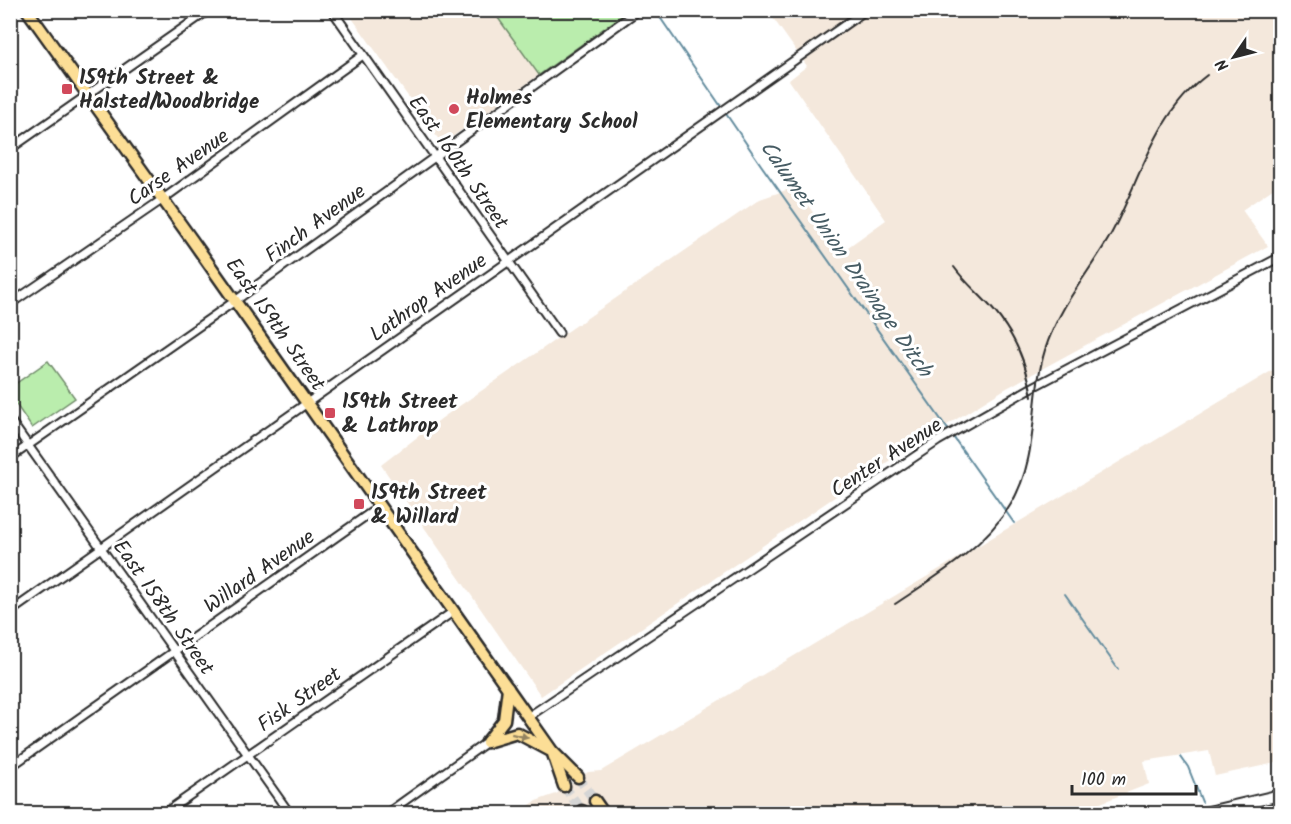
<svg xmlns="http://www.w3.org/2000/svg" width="1291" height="824" viewBox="0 0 1291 824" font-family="Kalam,sans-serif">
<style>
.built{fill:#f4e8dc}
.green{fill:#baedad;stroke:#728c6c;stroke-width:1.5}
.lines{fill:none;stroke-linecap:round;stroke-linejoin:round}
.stream{stroke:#638c9e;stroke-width:2}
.primary-tunnel{stroke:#d5d5d5;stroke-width:10;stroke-dasharray:10 5;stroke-linecap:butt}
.minor-casing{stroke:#2b2b2b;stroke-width:11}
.primary-casing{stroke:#2b2b2b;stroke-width:15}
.minor{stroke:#fff;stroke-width:7}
.primary{stroke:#fcde96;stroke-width:10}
.rail{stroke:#2b2b2b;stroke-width:2}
.oneway{fill:#948460}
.poi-dot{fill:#d1495b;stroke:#fff;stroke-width:2}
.labels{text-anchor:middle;stroke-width:6;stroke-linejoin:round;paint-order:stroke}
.poi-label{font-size:21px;font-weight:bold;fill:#2b2b2b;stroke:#fff;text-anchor:start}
.street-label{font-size:21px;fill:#2b2b2b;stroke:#fff}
.water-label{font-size:22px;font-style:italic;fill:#475c64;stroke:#fff}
</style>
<rect width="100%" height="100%" fill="#fff"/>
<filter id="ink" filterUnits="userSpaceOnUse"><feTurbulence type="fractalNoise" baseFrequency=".0167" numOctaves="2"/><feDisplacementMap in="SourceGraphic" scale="12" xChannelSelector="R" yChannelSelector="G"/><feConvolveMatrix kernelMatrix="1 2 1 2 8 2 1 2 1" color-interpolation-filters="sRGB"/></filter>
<g filter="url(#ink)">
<g class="built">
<path d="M347,11h146l46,64 -97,69z"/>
<path d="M768,11h512v173l-38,26 26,36 -263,143 -129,80 -335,227 -160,-231 61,-47 318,-219 35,-12 46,65 45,-32 -97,-140 18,-14z"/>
<path d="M1280,366v396l-65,14 -6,-25 -65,10 5,23 -74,29 -558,1 19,-13 20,-7 32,-22 13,-1z"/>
</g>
<g class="green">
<path d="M493,11h135l-89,64z"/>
<path d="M48,361l27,37 -43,30 -21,-31v-10z"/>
</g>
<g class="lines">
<g class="stream">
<path d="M655,10l106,155 253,358"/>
<path d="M1065,594l53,75"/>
<path d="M1181,757l7,10 14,35"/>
</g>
<g class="primary-tunnel">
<path d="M578,777l17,24"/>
<path d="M564,786l18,25"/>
</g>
<defs>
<g id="minor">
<path d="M332,10l227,323"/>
<path d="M10,149l199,-139"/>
<path d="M10,304l153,-105 200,-144"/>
<path d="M10,420l280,394"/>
<path d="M10,458l225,-157 401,-289"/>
<path d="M10,612l856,-602"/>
<path d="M528,717l410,-276 93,-53 249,-131"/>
<path d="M10,767l370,-261"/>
<path d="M163,814l291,-203"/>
<path d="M386,814l101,-72"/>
</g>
<g id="primary">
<path d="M27,10l165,230 360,511 26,26"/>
<path d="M487,742l30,-9 32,17"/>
<path d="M487,742l17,-22 4,-32"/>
<path d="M553,754l11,32"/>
<path d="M595,801l9,13"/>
<path d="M582,811l2,3"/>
</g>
</defs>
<use href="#minor" class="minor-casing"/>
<use href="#primary" class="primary-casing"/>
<use href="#minor" class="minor"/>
<use href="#primary" class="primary"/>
<g class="rail">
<path d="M954,267c10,14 23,25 35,38 24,26 38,58 43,92"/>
<path d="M895,604c42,-28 89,-56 116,-100 29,-49 18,-102 34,-154 13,-42 43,-76 65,-114 30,-55 44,-121 97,-161"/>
<path d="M1174,814l106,-25"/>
<path d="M1228,814l52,-13"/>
<path d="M1271,814l9,-3"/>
</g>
</g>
<defs><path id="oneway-solid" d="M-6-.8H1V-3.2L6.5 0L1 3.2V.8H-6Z" transform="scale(1.5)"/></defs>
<use class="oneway" href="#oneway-solid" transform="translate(520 736) rotate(14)"/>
</g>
<g class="poi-dot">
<rect x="61" y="83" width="12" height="12" rx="3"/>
<circle cx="454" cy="109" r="6"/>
<rect x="324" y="407" width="12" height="12" rx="3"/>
<rect x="353" y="498" width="12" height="12" rx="3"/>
</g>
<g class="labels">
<g class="poi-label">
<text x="79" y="84">159th Street &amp;<tspan x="79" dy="24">Halsted/Woodbridge</tspan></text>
<text x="466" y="104">Holmes<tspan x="466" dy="24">Elementary School</tspan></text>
<text x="342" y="408">159th Street<tspan x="342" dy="24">&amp; Lathrop</tspan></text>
<text x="371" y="499">159th Street<tspan x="371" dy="24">&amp; Willard</tspan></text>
</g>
<g class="street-label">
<text transform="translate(459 162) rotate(55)" y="7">East 160th Street</text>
<text transform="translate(178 167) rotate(-35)" y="7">Carse Avenue</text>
<text transform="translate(315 223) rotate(-36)" y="7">Finch Avenue</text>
<text transform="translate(428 297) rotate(-35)" y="7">Lathrop Avenue</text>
<text transform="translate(276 324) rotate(55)" y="7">East 159th Street</text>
<text transform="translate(886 457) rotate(-33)" y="7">Center Avenue</text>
<text transform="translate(259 571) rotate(-35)" y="7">Willard Avenue</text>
<text transform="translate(164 607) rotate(55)" y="7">East 158th Street</text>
<text transform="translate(299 699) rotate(-35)" y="7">Fisk Street</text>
</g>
<g class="water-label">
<text transform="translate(847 258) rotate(55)" y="8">Calumet Union Drainage Ditch</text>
</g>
</g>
<rect width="1291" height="824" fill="none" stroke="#fff" stroke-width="36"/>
<rect x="18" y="18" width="1255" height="788" fill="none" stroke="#2b2b2b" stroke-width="2" filter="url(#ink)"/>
<g transform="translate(1234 57) rotate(235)" stroke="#ffffff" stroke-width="4.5" paint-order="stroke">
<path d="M0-4.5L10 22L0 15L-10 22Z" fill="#2b2b2b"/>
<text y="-9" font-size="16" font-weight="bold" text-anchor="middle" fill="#2b2b2b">N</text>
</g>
<path d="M1072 785v9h124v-9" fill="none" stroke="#2b2b2b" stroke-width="3"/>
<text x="1081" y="785" font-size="18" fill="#2b2b2b" stroke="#ffffff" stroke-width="4.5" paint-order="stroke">100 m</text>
</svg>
